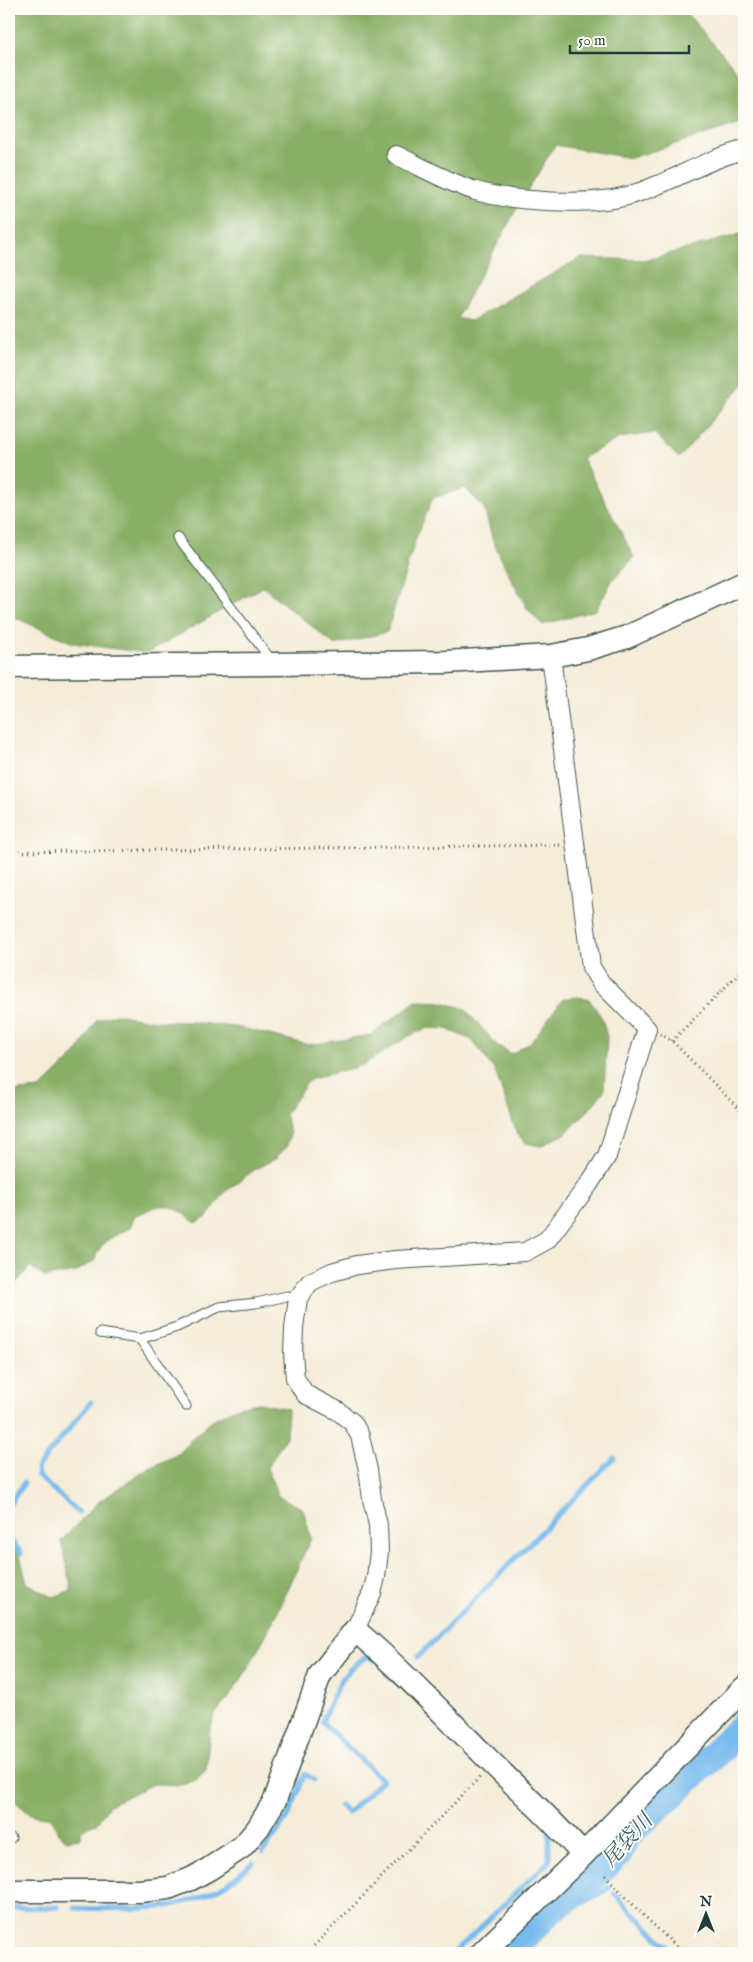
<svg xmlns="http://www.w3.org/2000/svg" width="753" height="1962" viewBox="0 0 753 1962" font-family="'IM FELL English','Noto Serif JP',serif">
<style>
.forest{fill:#88af65;stroke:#54764c}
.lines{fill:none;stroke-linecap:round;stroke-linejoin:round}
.stream{stroke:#77bbed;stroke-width:5}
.river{stroke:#77bbed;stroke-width:29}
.service-casing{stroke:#3f574d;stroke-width:11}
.minor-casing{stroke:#3f574d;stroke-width:20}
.tertiary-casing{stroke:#3f574d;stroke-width:25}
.path{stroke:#3f574d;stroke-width:3;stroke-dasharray:1 4;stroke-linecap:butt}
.service{stroke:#fff;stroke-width:9}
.minor{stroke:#fff;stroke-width:18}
.tertiary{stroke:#fff;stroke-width:22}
.labels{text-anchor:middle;stroke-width:4;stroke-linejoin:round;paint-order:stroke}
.water-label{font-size:21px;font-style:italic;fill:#355c62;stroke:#fdfcf7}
</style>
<rect width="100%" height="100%" fill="#fdfcf7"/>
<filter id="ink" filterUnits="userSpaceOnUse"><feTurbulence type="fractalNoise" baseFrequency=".02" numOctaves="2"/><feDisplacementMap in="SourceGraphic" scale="10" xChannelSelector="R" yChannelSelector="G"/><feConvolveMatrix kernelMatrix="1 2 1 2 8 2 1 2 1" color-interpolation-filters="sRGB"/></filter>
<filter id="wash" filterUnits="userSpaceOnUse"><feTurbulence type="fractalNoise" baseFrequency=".0096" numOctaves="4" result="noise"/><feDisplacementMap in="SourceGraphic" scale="20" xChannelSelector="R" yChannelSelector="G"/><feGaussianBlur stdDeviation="1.12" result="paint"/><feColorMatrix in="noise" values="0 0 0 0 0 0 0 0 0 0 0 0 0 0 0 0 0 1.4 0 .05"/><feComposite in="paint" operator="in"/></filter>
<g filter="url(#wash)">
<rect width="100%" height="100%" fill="#f5ecd8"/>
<g class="forest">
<path d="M9,9h674l60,69 1,44 -113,36 -76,-13 -39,65 -59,108 14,3 109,-63 67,2 97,-27v150l-65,75 -25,-25 -34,5 -38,20 52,99 -22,24 -16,29 -54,15 -15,-17 -20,-37 -14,-30 -9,-33 -19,-20 -32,10 -17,40 -29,94 -52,13 -72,-58 -116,66 -74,-10 -64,-28z"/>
<path d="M577,997l12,2 13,19 5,19 -3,54 -16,20 -23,23 -24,12 -16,-3 -9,-12 -21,-60 -23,-31 -26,-11 -18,-1 -19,8 -46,29 -54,15 -24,34 5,20 -4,14 -10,10 -22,12 -29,22 -18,25 -11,6c-29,-21 -30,-23 -62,-6l-4,11c-15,7 -32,15 -35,32l-19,12 -32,5 -14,-10 -21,24v-199l31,-3 36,-35 21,-34 19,-6 39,7 35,1 52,6 67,17 62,-10 45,-34 26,1 23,7 32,36 15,9 19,-12 32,-43z"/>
<path d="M259,1403l29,6 -2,28 -19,31 11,28 25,13 8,29 -35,78 -29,54 -19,29 -13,15 -5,15 -4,41 -10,10 -14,5 -29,-1 -44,21 -12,18 -17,8v7l-13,2 -9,-7 -8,-16c-26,0 -22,-8 -41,-20v-250l8,-2 10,38 26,14 19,-7 -11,-49 36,-38 51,-34 32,-16 13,-16 19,-17 26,-13z"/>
</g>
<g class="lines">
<g class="stream">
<path d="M9,1505l15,-22"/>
<path d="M79,1513l-41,-37 -1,-8 54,-66"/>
<path d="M9,1537l12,16"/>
<path d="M418,1657l196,-199"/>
<path d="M340,1805l8,8 34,-33 -60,-58c11,-24 20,-57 48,-66l4,4"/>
<path d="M263,1852l26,-37 16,-41 9,6"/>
<path d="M590,1871l8,8"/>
<path d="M614,1894l60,59"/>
<path d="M9,1908l49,-1"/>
<path d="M75,1908c53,1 104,6 150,-23 10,-6 19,-15 28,-22"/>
<path d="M454,1953l95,-92v-29"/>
<path d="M524,1953l37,-37 48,-28"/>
</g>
<path class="river" d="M508,1953l56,-57 27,-17 27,-26 9,-18 86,-79 31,-31"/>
</g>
</g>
<g filter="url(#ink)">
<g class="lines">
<defs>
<g id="service">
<path d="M178,538l94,123"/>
<path d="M100,1333l40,6"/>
<path d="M186,1406l-46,-67 37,-12 42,-20 37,-4 31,-7 11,2"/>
<path d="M9,1839l2,-1"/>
</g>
<g id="minor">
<path d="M396,155c26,12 53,28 80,36 38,11 113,15 151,5 41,-11 76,-36 117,-46"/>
<path d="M355,1630l17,-37 4,-16 3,-25 -1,-27 -6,-26 -4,-29 -8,-34 -7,-13 -15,-12 -33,-17 -10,-16 -2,-25 1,-25 4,-30 12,-16 22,-10 25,-7 38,-5 130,-8 22,-12 42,-56 18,-28 40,-127 -46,-46 -10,-16 -40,-311"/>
</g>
<g id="tertiary">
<path d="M9,667l436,-5 106,-6 37,-7 39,-12 117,-54"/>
<path d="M9,1891h131l28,-3 23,-9 18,-10 33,-22 16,-19 17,-28 45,-125 35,-45c47,40 90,86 134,130 32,32 65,61 94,95"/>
<path d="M482,1953l101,-98 161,-167"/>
</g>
</defs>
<use href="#service" class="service-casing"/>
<use href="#minor" class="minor-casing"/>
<use href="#tertiary" class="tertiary-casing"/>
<g class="path">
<path d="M9,852l552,-7"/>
<path d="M660,1034l12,7 72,73"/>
<path d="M672,1041l72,-73"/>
<path d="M605,1875l32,34 46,44"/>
<path d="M307,1953l173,-176"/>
</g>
<use href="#service" class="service"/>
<use href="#minor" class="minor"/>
<use href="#tertiary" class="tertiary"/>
</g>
</g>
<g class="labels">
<g class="water-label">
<text transform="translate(627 1840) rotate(-48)" y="7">尾袋川</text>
</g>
</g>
<rect width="753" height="1962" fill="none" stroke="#fdfcf7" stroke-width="30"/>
<g transform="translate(706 1914)" stroke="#fdfcf7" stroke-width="4" paint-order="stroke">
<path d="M0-4L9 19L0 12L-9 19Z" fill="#1f3d34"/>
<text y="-8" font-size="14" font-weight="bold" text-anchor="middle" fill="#1f3d34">N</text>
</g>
<path d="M570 45v8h119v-8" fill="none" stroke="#1f3d34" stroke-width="2.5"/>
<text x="578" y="45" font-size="15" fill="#1f3d34" stroke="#fdfcf7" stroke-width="4" paint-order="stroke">50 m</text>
</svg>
